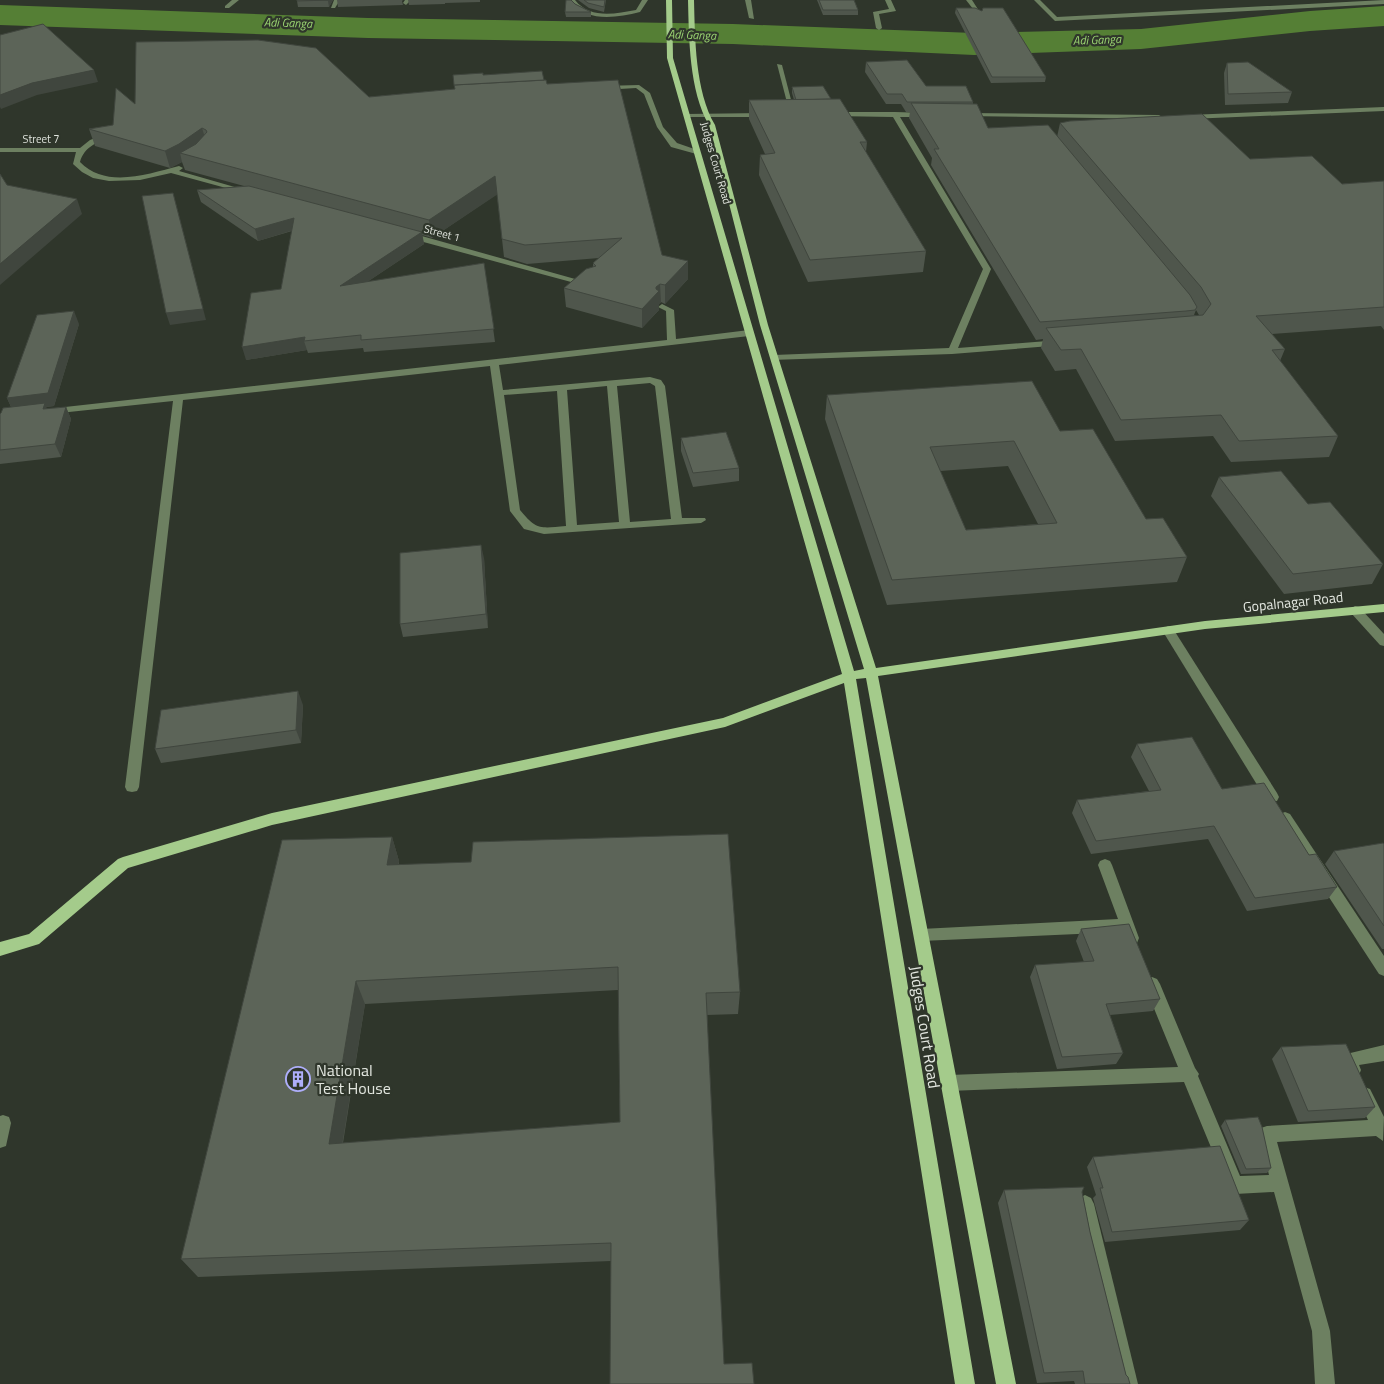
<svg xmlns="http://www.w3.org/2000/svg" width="1384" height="1384" viewBox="0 0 1384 1384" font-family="'Titillium Web',sans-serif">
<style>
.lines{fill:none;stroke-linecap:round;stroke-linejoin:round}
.river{fill:#557f35;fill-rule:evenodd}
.minor{fill:#6d8061;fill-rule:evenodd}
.major{fill:#a4cb8b;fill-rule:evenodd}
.wall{fill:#4f564c;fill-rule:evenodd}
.shaded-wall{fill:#40463e}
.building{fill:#5c6458;stroke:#40463e;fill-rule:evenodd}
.labels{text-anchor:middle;stroke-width:4.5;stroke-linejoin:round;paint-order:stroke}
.far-street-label{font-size:11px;fill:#e2e6df;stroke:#2f362b}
.far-water-label{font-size:12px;font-style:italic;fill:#9bd572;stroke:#2f362b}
.street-label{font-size:14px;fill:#e2e6df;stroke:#2f362b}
.near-street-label{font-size:16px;fill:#e2e6df;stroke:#2f362b}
.near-poi-label{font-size:16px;fill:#e2e6df;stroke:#2f362b;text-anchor:start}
</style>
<rect width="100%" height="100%" fill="#2f362b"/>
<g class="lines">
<path class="river" d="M0,5l368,13 365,6 241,9 167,-4 169,-18 74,-5v20l-74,5 -169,18 -167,6 -241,-11 -365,-6 -368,-13z"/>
<g class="minor">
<path d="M232,0h7l-10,8h-4v-2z"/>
<path d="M334,0h6l-5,8h-4z"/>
<path d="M405,0h6l-5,5 -3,-2z"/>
<path d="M569,0h6c15,19 39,14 61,10l6,-10h6l-8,12c-25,6 -53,11 -71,-12z"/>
<path d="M745,0h6l3,19 -5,-1z"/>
<path d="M885,0h6l5,11 -17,3 3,14 -3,2 -3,-2 -3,-16 16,-3z"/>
<path d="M966,0h6l9,14h-4z"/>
<path d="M1034,0h6l17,17 327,-17v4l-329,17z"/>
<path d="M777,64l5,1 13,50 -5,-1z"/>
<path d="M639,85l11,8 13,34 14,16 23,8v4l-29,-8 -14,-20 -13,-33 -8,-6 -33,2 -3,-2 3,-2z"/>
<path d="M1384,107v4l-195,8 -3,-2 3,-2z"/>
<path d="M895,112l32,1 3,2 -3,2h-27l91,152 -33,79 102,-8 3,1v4l-111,9 -181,6v-4l3,-1 175,-7 34,-79 -90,-152 -59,-1 -3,-2 3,-2z"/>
<path d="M967,113l192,2 3,2 -3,2 -194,-3 -1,-1z"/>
<path d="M686,114l78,-1 3,2 -3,2h-80v-2z"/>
<path d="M109,133l4,2 -1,2c-14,4 -28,10 -32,25 26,27 68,12 99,4l4,2 -4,3 73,21 -4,2 -77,-21 -31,7 -31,1 -16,-3 -11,-6 -9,-8 3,-12h-76v-4h80l10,-8z"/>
<path d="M405,233h6l182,51 -7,2 -181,-49z"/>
<path d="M662,304l12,6 2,29 73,-9 5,3 -5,3 -250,29 4,25 147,-13 11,3 4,6 17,132h23l1,2 -5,3 -157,11 -20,-5 -14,-18 -20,-145 -307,34 -44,387 -2,4 -5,1 -5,-1 -2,-4 48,-386 -123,13 -3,-1v-4l620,-69 -1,-29 -8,-4zM650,383l5,3 16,133 -41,3 -13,-136zM607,386l12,136 -42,3 -10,-135zM557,391l9,135c-25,2 -29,5 -46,-16l-16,-115z"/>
<path d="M1355,606l4,1 25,27v12l-4,-1 -29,-32 -2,-3z"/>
<path d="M1168,626l4,1 105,166 2,4 -2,4 -5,1 -5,-1 -105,-171z"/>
<path d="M1285,812l5,2 94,142v20l-5,-2 -99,-152 -2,-4 2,-4z"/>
<path d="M1105,859l5,2 2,4 27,73 -2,5 -5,1 -5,-1 -5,-11 -201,9 -5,-1 -2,-5 2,-5 5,-1 197,-10 -20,-54 2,-4z"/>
<path d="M1152,977l5,2 3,5 35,84 4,6 -1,2 42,100 29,-1 -10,-41 2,-6 6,-2 101,-6 -12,-25 2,-6 6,-2 6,2 14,28 -1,24 -7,-5 -99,6 53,189 5,53h-20l-3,-53 -38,-139 -39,2 -6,-3 -45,-109 -235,9 -6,-2 -2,-6 2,-6 6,-2 229,-8 -34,-83 3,-5z"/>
<path d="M1384,1045v16l-25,4 2,5 -2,5 -6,3 -6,-3 -7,-15 2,-5z"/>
<path d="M3,1115l6,2 2,6 -5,23 -6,2v-32z"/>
<path d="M1085,1195l6,3 3,6 44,180h-20l-42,-180 3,-6z"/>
</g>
<path class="major" d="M666,0h6l1,58 181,613 10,-2 -104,-344 -51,-200c-20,-34 -20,-87 -21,-125h6c1,38 1,91 21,125l53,200 108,343 329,-47 179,-17v8l-179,17 -327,47 138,708h-20l-130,-706 -10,1 119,705h-20l-111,-701 -119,44 -453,98 -144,43 -89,76 -39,12v-14l29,-8 89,-75 5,-2 149,-44 451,-95 119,-44 -175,-616z"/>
</g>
<g class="wall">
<path d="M333,0l-4,7h-31l-1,-6z"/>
<path d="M337,0h66l-1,1 1,4 -65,2z"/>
<path d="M408,0h72v2l-35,1v1l-36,1z"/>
<path d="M578,0h28l-2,12 -15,-4z"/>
<path d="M817,0h37l4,10v5h-35z"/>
<path d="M575,4l16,8v5h-25l-1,-5z"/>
<path d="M956,8l90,69 -1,5 -54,1 -36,-70z"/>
<path d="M866,62l60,24 47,16v2l15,24 69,9 3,-14 190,36 92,25 42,-3v149l-3,-4 -109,8 13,15 -5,12 58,75 -9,21 -98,5 -18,-26 -98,5 -39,-72 -21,2 -14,-23 2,-9 -7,1 -105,-175 1,-7 -23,-40 1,-6h-4l-5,-8h-15l-21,-32zM1196,310l3,5h-5z"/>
<path d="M1227,63l65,29 -4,11 -63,2 -1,-32z"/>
<path d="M483,75l61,5 118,175 26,24 -23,25 -4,-2 -2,2v6l-17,18 -76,-21 -2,-19 29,-21v-4l6,-5 -72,6 -23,-7 -7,-63 -65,44 -10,-3 2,9 -57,38 117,-19 11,79 -131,10 -1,-4 -55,5 -1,-3 -61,10 35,-71 11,-58 -34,10 -57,-39 -4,-12 47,-4 -59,-16 -3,-8 -12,6 -75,-22 -6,-17 24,-4 22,-21 234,-7 86,-8z"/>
<path d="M792,87l39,12 36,43 -1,10 60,99 -3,21 -115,10 -49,-107 1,-20 5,-1 -16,-35v-19h45l-2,-7z"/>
<path d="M79,324l-25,82 -8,1 1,2 19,-2 5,12 -10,38 -61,7v-50l11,-7 -4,-9z"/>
<path d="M827,395l233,36 86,88 41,38 -10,25 -290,23 -62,-186zM1008,466l30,58 -72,6 -26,-59z"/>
<path d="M681,438l58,30v13l-46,6 -12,-36z"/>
<path d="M1219,477l89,27 75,60 -11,20 -88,10 -73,-98z"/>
<path d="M484,558l4,70 -85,9 -3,-13z"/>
<path d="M303,705l-2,38 -140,20 -6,-14z"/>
<path d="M1137,744l85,45 87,66 28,32 -9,12 -81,12 -39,-72 -117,15 -19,-41 5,-13 72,-9 -18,-34z"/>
<path d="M392,837l7,24v3l341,128 -2,22 -31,1 -97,369 1,-123 -413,16 -17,-18zM618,990l2,132 -277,21 22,-139z"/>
<path d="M1384,844v105h-2l-57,-85 9,-13z"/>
<path d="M1081,929l79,70 -7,12 -43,4 13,38 -7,11 -59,5 -27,-92 5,-12 49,-3 -8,-21z"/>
<path d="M1281,1047l94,60 -10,11 -67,4 -26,-63z"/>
<path d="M1225,1120l46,48 -4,5 -26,1 -20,-48z"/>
<path d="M1093,1157l156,63 -9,10 -135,12 -12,-44 3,-3 -9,-28z"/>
<path d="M1004,1190l78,2 8,40 36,143 4,9h-55l-1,-3 -37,2 -39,-180z"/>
</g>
<g class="shaded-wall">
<path d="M329,0h4l-4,7 -1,-6z"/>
<path d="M94,70l4,12 -61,13 -36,14 -1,-2v-12l32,-12z"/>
<path d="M202,128l5,16 -27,9 2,9 -12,6 -5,-17z"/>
<path d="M495,176l3,18 -66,44 -3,-18z"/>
<path d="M173,193l33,127 -36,5 -4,-12z"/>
<path d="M77,199l5,15 -82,71v-21z"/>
<path d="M294,218l3,11 -39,12 -3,-12z"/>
<path d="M422,232l2,12 -81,54 -3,-12z"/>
<path d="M688,261v18l-23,25v-19z"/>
<path d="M660,284l1,18 -2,2v6l-17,18v-19l14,-20v-2z"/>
<path d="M74,311l5,13 -25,82 -8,1 5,9 -38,-5 -6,-13z"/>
<path d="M305,337l-1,4 3,9 -61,10 -4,-13z"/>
<path d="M66,407l5,12 -10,38 -6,-13z"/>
<path d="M481,545l3,13 4,70 -2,-14z"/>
<path d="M298,691l5,14 -2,38 -5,-13z"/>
<path d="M392,837l7,24 -4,28 -8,-24z"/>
<path d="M356,981l9,23 -26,160 -10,-20z"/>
</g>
<g class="building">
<path d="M297,0h32l-32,1z"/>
<path d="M566,0h5l4,4 16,8h-26z"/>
<path d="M584,0h21l-1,7 -16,-4z"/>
<path d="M819,0h35l4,10h-35z"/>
<path d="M956,8h19l7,3 1,-3h20l43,69h-54z"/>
<path d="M43,24l51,46 -62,13 -32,12v-60z"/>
<path d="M258,40l58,8 53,49 86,-8 -1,-4 92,-5 1,4 71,-4 44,175 26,6 -23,24 -5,-1 -4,3v2l3,2 -17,18 -78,-21 22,-19 10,-3 -3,-3 29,-25 -97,7 -23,-6 -7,-63 -66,44 -249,-67 16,-9 11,-12 -1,-2 -4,-2 -23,16 -14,7 -76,-22 24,-4 3,-37 19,16 1,-62z"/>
<path d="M907,60l19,26h40l7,16h-66l-5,-8h-15l-21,-32z"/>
<path d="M1248,62l44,30 -64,2 -1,-31z"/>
<path d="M542,71l2,9 -90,5 -1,-10 30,-2v2z"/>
<path d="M823,86l8,13 -35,1 -4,-13z"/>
<path d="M840,99l27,43h-7l66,109 -116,9 -50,-105 15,-2 -26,-53z"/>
<path d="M911,103l66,1 11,24 60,-3 142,170 7,12 -2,3 -9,1 -146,11 -106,-173h5z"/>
<path d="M1202,114l48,45 62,-3 30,28 42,-3v126l-128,9 29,33 -13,1 66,86 -99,5 -18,-26 -100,5 -40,-71 -20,1 -15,-22 157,-13 8,-11 -10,-17 -141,-164 10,-2z"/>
<path d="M0,174l7,11 70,14 -77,65z"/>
<path d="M249,186l173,46 -82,54 144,-23 10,66 -133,11v-5l-57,6 1,-4 -63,10 9,-54 30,-4 13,-71 -39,11 -58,-39z"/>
<path d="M173,193l30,116 -37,4 -24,-117z"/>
<path d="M74,311l-26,82 -41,5 30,-83z"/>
<path d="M1032,381l28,50 33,-2 53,90 17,-1 24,39 -295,23 -65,-185zM1014,441l43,82 -91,7 -36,-83z"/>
<path d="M45,403l-2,6 23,-2 -11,37 -55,6v-36l1,-1 2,-5z"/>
<path d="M726,432l13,36 -46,5 -12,-35z"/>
<path d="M1281,471l27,33 22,-2 53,62 -90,10 -74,-97z"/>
<path d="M481,545l5,69 -86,10v-71z"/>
<path d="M298,691l-2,39 -141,19 6,-39z"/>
<path d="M1192,737l30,52 42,-6 45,72 7,-1 21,33 -82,11 -41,-72 -118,15 -19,-41 84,-10 -24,-46z"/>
<path d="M728,834l12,158 -34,1 18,371 28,-1 2,21h-144l1,-141 -430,16 101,-419 110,-3 -5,28 84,-3 2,-20zM618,967l2,155 -291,22 27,-163z"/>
<path d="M1383,843l1,1v82l-50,-75z"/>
<path d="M1129,924l31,75 -54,5 17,49 -61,4 -27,-92 59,-4 -13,-32z"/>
<path d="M1346,1044l29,63 -67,4 -27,-64z"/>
<path d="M1258,1117l4,10 9,41 -25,1 -21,-49z"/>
<path d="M1220,1146l29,74 -137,12 -12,-44h3l-10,-31z"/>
<path d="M1084,1187l-2,5 8,40 36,143 2,2 2,7h-45l-2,-13 -39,2 -40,-183z"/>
</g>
<defs>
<symbol id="building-ring" viewBox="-11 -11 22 22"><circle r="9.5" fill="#2f362b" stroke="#aeaefa" stroke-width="1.5"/><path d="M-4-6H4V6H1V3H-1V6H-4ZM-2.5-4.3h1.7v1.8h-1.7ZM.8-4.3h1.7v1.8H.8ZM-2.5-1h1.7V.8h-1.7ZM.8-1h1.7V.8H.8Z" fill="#aeaefa"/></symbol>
</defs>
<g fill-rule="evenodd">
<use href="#building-ring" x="284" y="1065" width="28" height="28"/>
</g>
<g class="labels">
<g class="far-street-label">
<text x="41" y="143">Street 7</text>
<text transform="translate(716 163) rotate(74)" y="4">Judges Court Road</text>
<text transform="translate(442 233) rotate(15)" y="4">Street 1</text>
</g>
<g class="far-water-label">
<text transform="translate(288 23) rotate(2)" y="4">Adi Ganga</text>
<text transform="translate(692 35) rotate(2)" y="4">Adi Ganga</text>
<text transform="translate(1097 40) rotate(-2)" y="4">Adi Ganga</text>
</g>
<g class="street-label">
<text transform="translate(1293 602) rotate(-6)" y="5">Gopalnagar Road</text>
</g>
<g class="near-street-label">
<text transform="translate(925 1027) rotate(81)" y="6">Judges Court Road</text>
</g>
<g class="near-poi-label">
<text x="316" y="1076">National<tspan x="316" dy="18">Test House</tspan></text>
</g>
</g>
</svg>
